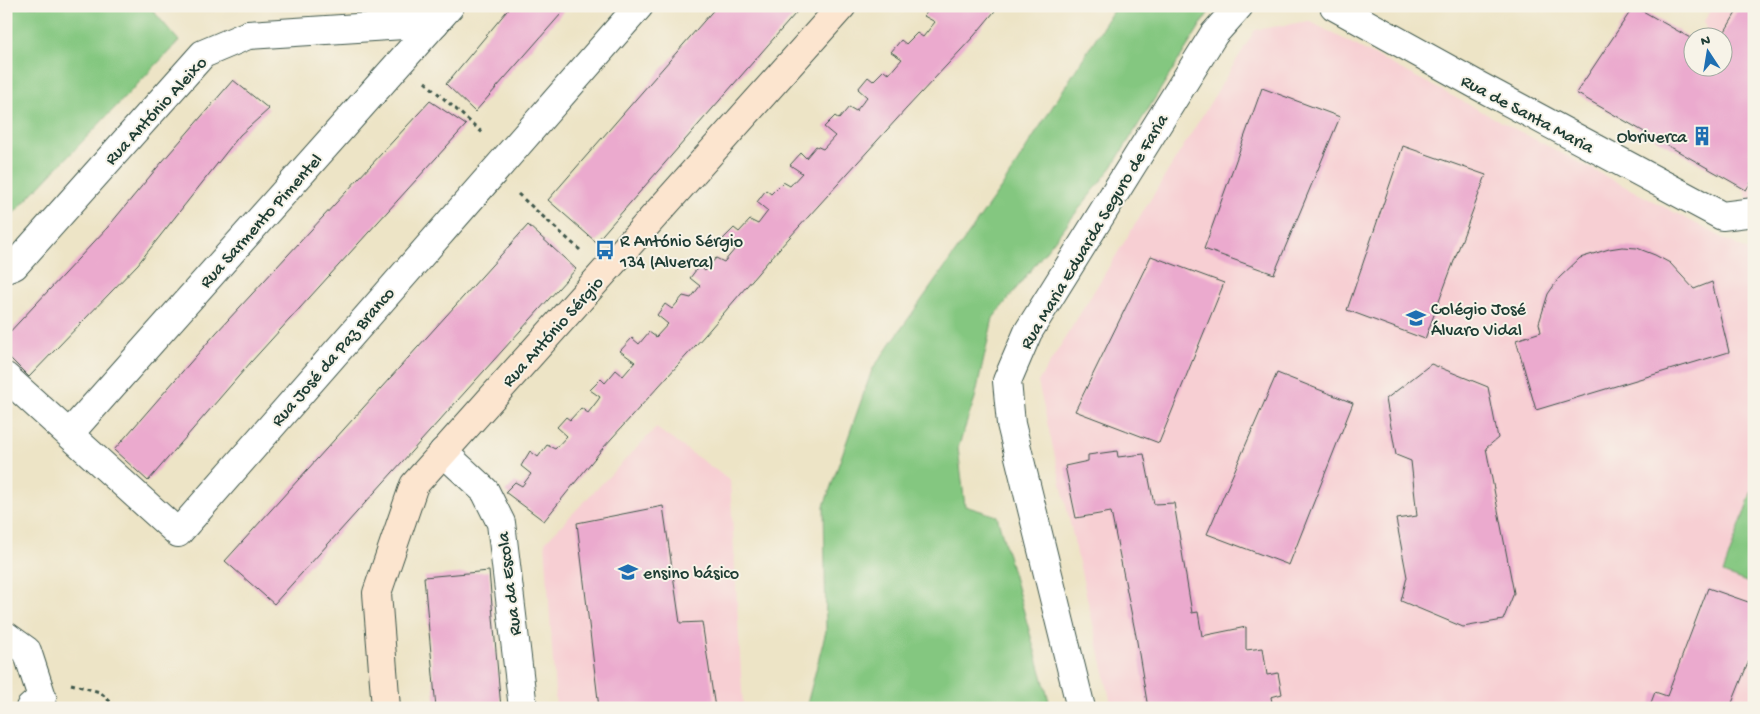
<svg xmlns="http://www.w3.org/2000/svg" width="1760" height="714" viewBox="0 0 1760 714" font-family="'Gochi Hand',sans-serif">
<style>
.built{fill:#f7cfd3}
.green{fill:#84c780;stroke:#52825a}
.building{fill:#ebaace}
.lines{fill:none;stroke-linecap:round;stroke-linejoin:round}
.street-casing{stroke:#3e564a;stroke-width:30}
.secondary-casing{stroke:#3e564a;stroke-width:30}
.path{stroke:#3e564a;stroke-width:3;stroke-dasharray:4 4;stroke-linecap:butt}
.street{stroke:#fff;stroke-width:28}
.secondary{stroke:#fce5cf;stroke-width:28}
.labels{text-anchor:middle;stroke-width:4;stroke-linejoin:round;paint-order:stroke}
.street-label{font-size:18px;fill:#1f3d34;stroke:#f7f3e8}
.poi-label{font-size:18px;fill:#1f3d34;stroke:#f7f3e8;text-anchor:start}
</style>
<rect width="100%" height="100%" fill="#f7f3e8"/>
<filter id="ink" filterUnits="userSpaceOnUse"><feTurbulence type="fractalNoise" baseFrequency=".02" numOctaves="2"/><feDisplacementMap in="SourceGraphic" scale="10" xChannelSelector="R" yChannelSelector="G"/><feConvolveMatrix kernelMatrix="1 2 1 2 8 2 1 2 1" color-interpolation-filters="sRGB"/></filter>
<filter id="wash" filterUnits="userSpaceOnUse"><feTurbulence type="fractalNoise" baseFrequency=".0096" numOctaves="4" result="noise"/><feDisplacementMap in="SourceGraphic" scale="20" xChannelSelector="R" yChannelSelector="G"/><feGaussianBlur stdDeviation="1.12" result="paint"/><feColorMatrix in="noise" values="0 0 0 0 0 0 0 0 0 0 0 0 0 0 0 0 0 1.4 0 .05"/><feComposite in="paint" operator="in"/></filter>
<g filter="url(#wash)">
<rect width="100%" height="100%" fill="#ede4c6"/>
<g class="built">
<path d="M1714,6h40v221l-39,-159h7v-30l-14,-1 -4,-16z"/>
<path d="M1309,21l445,233v454h-642l-74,-326 217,-352z"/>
<path d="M656,428l74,52 13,228h-187l-11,-166z"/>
</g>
<g class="green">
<path d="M6,6h143l30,35 -173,180z"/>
<path d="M1116,6h98l-4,4 -98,157 -119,151 -18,80 -17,50 7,58 32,10 54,192h-245l20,-77 -2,-125 48,-136 131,-185z"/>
<path d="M1754,485v100l-31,-12z"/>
</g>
<g id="blocks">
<g class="building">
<path d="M511,6h57l-93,106 -29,-28z"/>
<path d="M717,6h85l-206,236 -48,-42z"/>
<path d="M932,6h4l3,2 2,-2h58l-25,30 -68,73 -136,150 -65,76 -102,113 -59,73 -39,-29 10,-10 7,4 9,-12 -10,-8 9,-15 8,6 9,-12 8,4 12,-13 -10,-9 9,-10 4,3 11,-12 7,5 10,-13 2,-3 -10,-7 11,-11 4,4 11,-13 7,6 12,-14 -15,-11 12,-13 7,6 10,-12 7,5 12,-13 -11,-9 8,-11 7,5 11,-13 8,2 9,-12 -10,-8 9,-12 6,5 11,-13 8,4 11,-13 -12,-10 11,-11 5,4 11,-12 8,4 10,-13 -11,-9 9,-12 5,4 12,-12 7,4 12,-13 -12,-8 11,-12 5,5 10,-12 7,3 12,-13 -11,-9 11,-11 4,3 10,-12 7,4 11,-14 -9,-8 10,-12 5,4 11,-11 5,4 13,-15 -11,-7 10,-12 5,4 11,-11 6,4 12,-15 -11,-6z"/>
<path d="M1634,6l58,33v29h30v-30h-1l19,-32h14v172l-8,12 -170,-97z"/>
<path d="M233,80l36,29 -29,26 -102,129 -109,113 -23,-23v-18l101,-108 49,-59z"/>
<path d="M1262,88l78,29 -66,157 -70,-25z"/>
<path d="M430,101l36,24 -215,237 -103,119 -34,-31 102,-117z"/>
<path d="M1403,146l83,29 -61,164 -78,-29z"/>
<path d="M528,225l48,44 -302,335 -49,-43z"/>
<path d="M1622,247l15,1 18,7 15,8 24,26 18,-7 17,70 -193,58 -20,-70 25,-8 -2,-9 9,-29 11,-16 21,-20 29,-9z"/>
<path d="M1151,256l73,27 -65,160 -84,-32z"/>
<path d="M1431,364l57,23 10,51 -12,10 28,145 -11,27 -40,7 -62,-26 6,-24 -11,-58 21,-3 -6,-55 -15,-6 -10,-56z"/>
<path d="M1277,373l76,30 -64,162 -82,-31z"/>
<path d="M1117,451l1,6 26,-3 10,50 20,-1 18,110 6,-1 4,24 44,-9v23l17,-2 4,27 11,-2 4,21 -11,3 2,11h-125l-12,-72 -25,-124 -35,6 -11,-52 23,-5v-6z"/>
<path d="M663,506l17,117 22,-1 13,86h-116l-22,-185z"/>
<path d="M489,571l12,137h-65l-12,-131z"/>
<path d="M1708,588l46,16v44l-24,60h-81l6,-16 12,4z"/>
</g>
</g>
</g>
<g filter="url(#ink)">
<use href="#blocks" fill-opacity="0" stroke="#3e564a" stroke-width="1"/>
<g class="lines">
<defs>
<g id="street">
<path d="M1334,6l145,80 243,130 32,-4"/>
<path d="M6,269l8,-3 189,-212 45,-19 187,-12"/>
<path d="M6,377l172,156 461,-527"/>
<path d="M70,433l380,-427"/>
<path d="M443,452l42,39 16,32 22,185"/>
<path d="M6,636l21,15 15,46 -12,11"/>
<path d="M1081,708l-70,-284 -4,-43 21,-49 186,-298 25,-28"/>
</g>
<path id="secondary" d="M386,708l-9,-115 37,-108 428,-479"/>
</defs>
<use href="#street" class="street-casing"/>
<use href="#secondary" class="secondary-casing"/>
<g class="path">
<path d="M425,82l59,52"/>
<path d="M518,194l62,56"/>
<path d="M71,684l29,8 17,16"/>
</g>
<use href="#street" class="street"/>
<use href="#secondary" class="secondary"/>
</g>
</g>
<defs>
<symbol id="building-bare" viewBox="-9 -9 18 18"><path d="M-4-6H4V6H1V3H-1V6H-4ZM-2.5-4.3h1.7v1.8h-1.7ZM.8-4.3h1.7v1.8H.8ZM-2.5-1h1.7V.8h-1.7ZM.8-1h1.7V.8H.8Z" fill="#1f6fb2" stroke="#f7f3e8" stroke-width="2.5" paint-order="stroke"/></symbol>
<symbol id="bus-bare" viewBox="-9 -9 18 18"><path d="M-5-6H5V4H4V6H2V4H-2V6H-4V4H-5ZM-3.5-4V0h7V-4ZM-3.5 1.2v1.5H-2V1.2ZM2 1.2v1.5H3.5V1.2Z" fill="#1f6fb2" stroke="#f7f3e8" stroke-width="2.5" paint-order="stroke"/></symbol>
<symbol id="school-bare" viewBox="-9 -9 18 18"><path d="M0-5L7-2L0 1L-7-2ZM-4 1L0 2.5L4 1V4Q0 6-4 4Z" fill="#1f6fb2" stroke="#f7f3e8" stroke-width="2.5" paint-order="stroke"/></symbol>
</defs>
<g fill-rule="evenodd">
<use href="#building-bare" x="1688" y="122" width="28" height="28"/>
<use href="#bus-bare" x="591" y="236" width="28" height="28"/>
<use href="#school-bare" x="1402" y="304" width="28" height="28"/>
<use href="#school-bare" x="614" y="558" width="28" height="28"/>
</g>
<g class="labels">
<g class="street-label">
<text transform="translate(155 110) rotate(-47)" y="6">Rua António Aleixo</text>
<text transform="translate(1528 113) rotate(28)" y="6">Rua de Santa Maria</text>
<text transform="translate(260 220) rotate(-48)" y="6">Rua Sarmento Pimentel</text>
<text transform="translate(1093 231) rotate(-59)" y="6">Rua Maria Eduarda Seguro de Faria</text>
<text transform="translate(552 331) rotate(-48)" y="6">Rua António Sérgio</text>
<text transform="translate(332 356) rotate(-49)" y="6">Rua José da Paz Branco</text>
<text transform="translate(508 584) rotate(-97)" y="6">Rua da Escola</text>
</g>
<g class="poi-label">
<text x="1687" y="142" text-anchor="end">Obriverca</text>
<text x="620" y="246">R António Sérgio<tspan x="620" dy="21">134 (Alverca)</tspan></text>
<text x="1431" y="314">Colégio José<tspan x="1431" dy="21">Álvaro Vidal</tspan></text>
<text x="643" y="578">ensino básico</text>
</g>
</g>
<rect width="1760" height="714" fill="none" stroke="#f7f3e8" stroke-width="25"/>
<g transform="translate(1708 52) rotate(348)"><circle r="24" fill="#f7f3e8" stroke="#a1aaa0"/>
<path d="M0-4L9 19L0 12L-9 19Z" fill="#1f6fb2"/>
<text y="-8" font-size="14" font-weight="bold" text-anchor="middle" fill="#1f3d34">N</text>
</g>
</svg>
